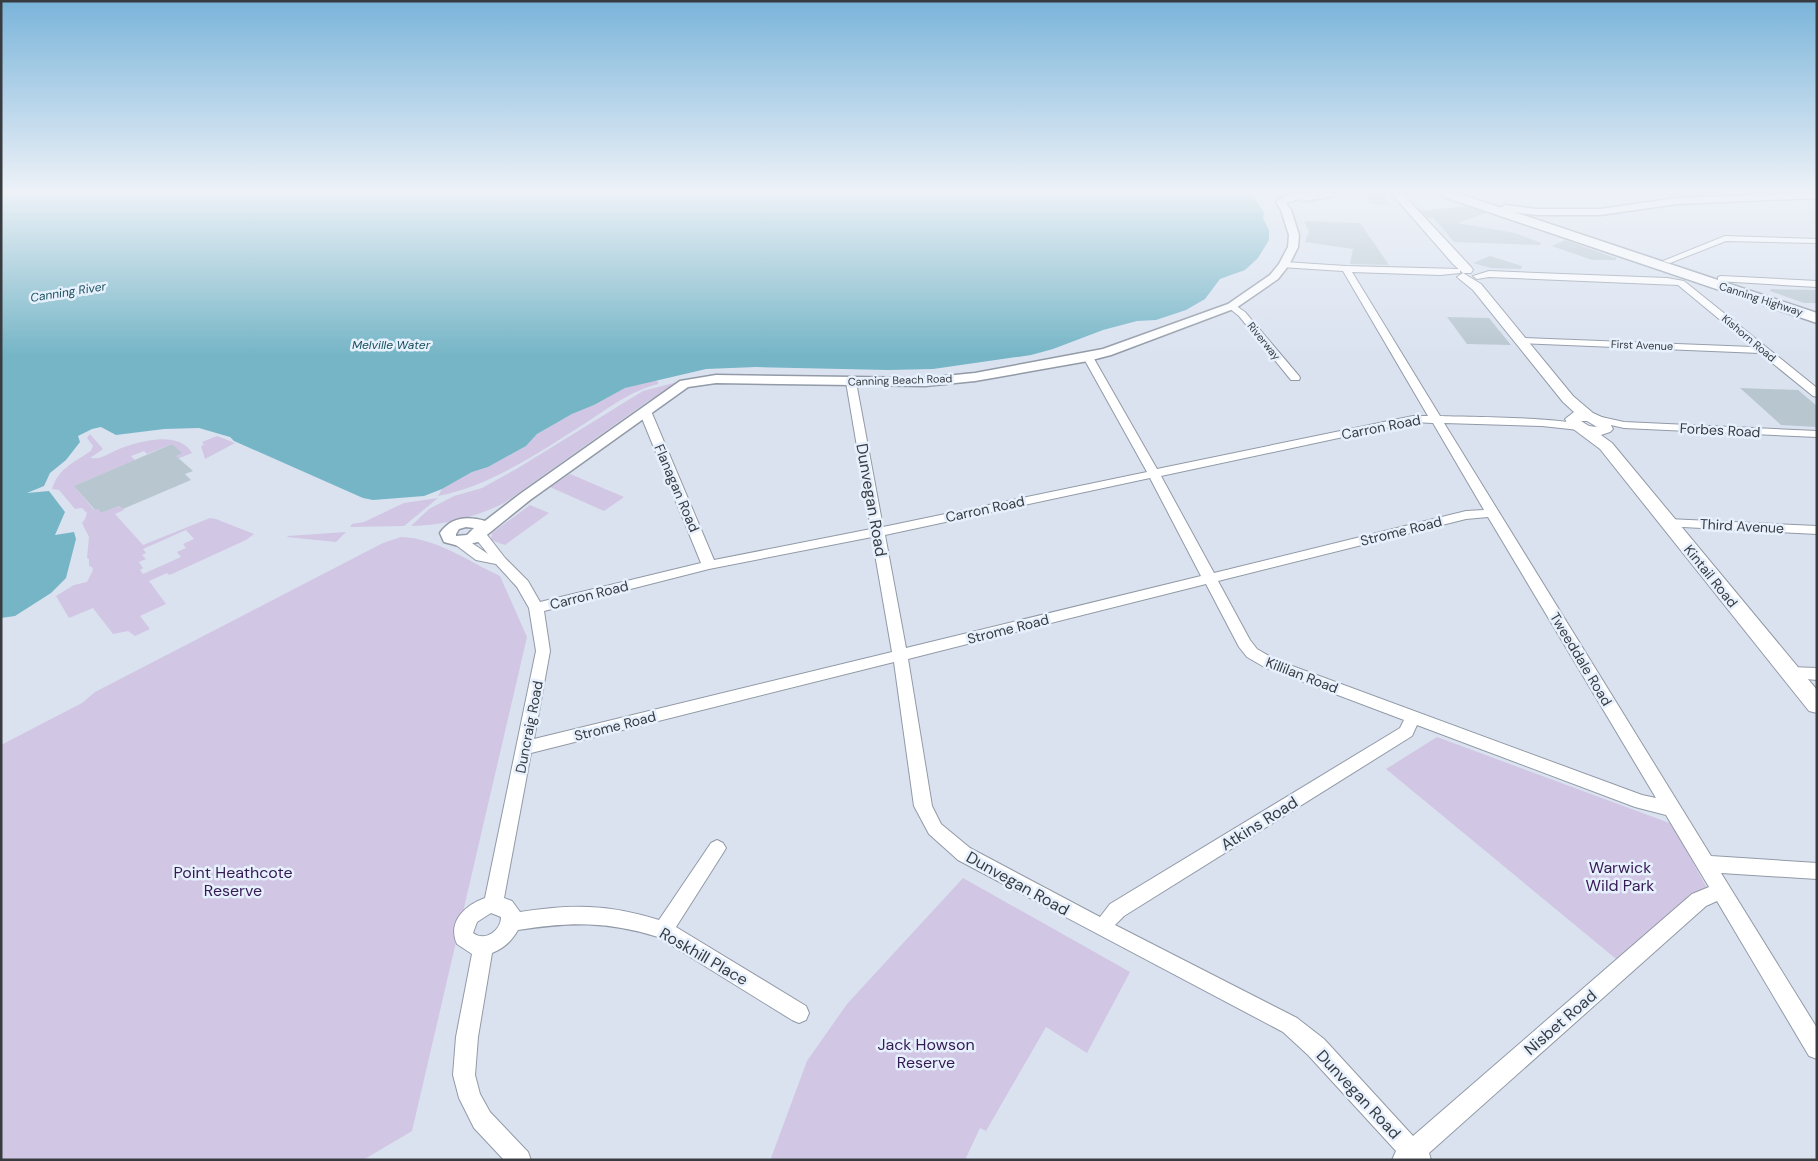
<svg xmlns="http://www.w3.org/2000/svg" width="1818" height="1161" viewBox="0 0 1818 1161" font-family="'DM Sans',sans-serif">
<style>
.green{fill:#d1c6e3;fill-rule:evenodd}
.water{fill:#75b5c6}
.building{fill:#b8c6d0}
.lines{fill:none;stroke-linecap:round;stroke-linejoin:round}
.minor-casing{stroke:#929aa7;stroke-width:2}
.tertiary-casing{stroke:#929aa7;stroke-width:3}
.secondary-casing{stroke:#929aa7;stroke-width:2}
.trunk-casing{stroke:#929aa7;stroke-width:3}
.minor{fill:#fff;fill-rule:evenodd}
.tertiary{fill:#fff;fill-rule:evenodd}
.secondary{fill:#fff;fill-rule:evenodd}
.trunk{fill:#fff;fill-rule:evenodd}
.labels{text-anchor:middle;stroke-width:5;stroke-linejoin:round;paint-order:stroke}
.far-street-label{font-size:11px;fill:#383c41;stroke:#e7f0fd}
.far-water-label{font-size:12px;font-style:italic;fill:#1b515e;stroke:#e7f0fd}
.street-label{font-size:14px;fill:#383c41;stroke:#e7f0fd}
.near-street-label{font-size:16px;fill:#383c41;stroke:#e7f0fd}
.near-park-label{font-size:16px;fill:#351a53;stroke:#e7f0fd}
</style>
<rect width="100%" height="100%" fill="#dae2f0"/>
<g class="green">
<path d="M693,378l-45,23 -144,102c-30,15 -60,22 -93,23l18,-17 25,-13 28,-8 36,-20 125,-77z"/>
<path d="M654,379l4,3v2c-30,8 -49,24 -74,40 -44,28 -94,62 -146,72l4,-7 30,-17 16,-5 38,-21 11,-12 35,-20 22,-9 31,-17z"/>
<path d="M90,434l13,15 -13,9c11,2 19,-5 29,-9 20,-8 60,-19 73,4l-15,6 -5,-15 -25,10 -3,-3 -13,5 4,4 -61,26 20,24 4,-1 3,4 18,-7 5,4 -9,4 28,31 67,-27 6,1 38,15 -8,6 -72,33 -5,2 -2,-2 -18,8 17,23 -26,12 10,13 -15,7 -7,-5 -15,3 -20,-26 -24,10 -13,-22 18,-11 13,-3 6,-12 -1,-3 -3,-1v-7l-2,-1 2,-21 -7,-14 3,-4 2,-6 -5,-5 -7,1 -16,-19 -7,-1c6,-20 22,-27 39,-38l2,-5 -6,-8zM186,530l8,9 -11,5 3,4 -9,4 4,5 -38,17 -3,-4 3,-2 -4,-6 7,-3 -4,-4 4,-2 -3,-4z"/>
<path d="M217,436l18,7 -30,16 -4,-13 3,-1 -2,-3z"/>
<path d="M570,474l54,23 -20,14 -54,-24z"/>
<path d="M438,498l-34,28 -54,1 2,-3 12,-2 40,-19z"/>
<path d="M530,505l19,8 -44,32 -14,-5 1,-7z"/>
<path d="M346,532l-10,10 -49,-5 1,-1z"/>
<path d="M401,537c35,1 67,24 99,39l27,61 -115,494 -49,29h-362v-415l81,-42 13,-11 288,-149z"/>
<path d="M1437,737l235,87 36,66 -87,73 -235,-194z"/>
<path d="M963,878l167,94 -43,81 -41,-26 -60,104 -6,-3 -15,32h-191l-3,-2 36,-97 40,-57z"/>
</g>
<path class="water" d="M1,194h1251l12,19 -1,5 6,12v10l-11,18 -13,12 -25,9 -15,20 -19,11 -30,10 -19,1 -34,9 -50,19 -22,6 -98,14 -45,1 -132,-3 -50,2 -81,19 -31,17 -22,9 -35,20 -11,12 -38,21 -16,5 -30,17 -18,7 -51,4 -10,-2 -129,-57 -4,-4 -31,-9 -35,1 -48,6 -15,-8 -9,2 -14,7 2,6 -14,18 -16,13 -6,13 -17,7 22,-2 16,21 -10,23 19,-3 2,7 -10,39 -15,15 -36,23 -14,2z"/>
<g class="building">
<path d="M1365,194h17l8,11 -19,-1z"/>
<path d="M1465,206l21,7 -29,10 58,10 26,10 -1,2 -86,-3 -20,-24h-6l-7,-7z"/>
<path d="M1304,221l56,2 29,42 -39,-1 3,-15 -48,-7 4,-11z"/>
<path d="M1565,240l51,18v2h-24l-40,-14z"/>
<path d="M1490,256l32,10 -1,3 -30,-1 -18,-5z"/>
<path d="M1771,289l46,1v13h-13l-34,-12z"/>
<path d="M1447,317l42,1 22,27 -44,-1z"/>
<path d="M1740,388l58,2 19,16v21l-36,-2z"/>
<path d="M172,444l10,9 -6,3 17,15 -8,3 6,6 -68,29 -4,-3 -18,7 -3,-4 -3,1 -21,-24z"/>
</g>
<g class="lines">
<defs>
<g id="minor">
<path d="M1725,236l92,3v4l-91,-2 -56,22 -7,-2z"/>
<path d="M1284,262l62,4 114,3v4l-20,2 -88,-3 88,144c21,1 134,1 145,11l-6,3 -37,-4 -98,-3 267,433 106,7v16l-96,-6 96,155v31l-8,-3 -92,-155 -11,5 -277,247 2,7h-39l4,-9 -88,-96 -25,-23 -325,-172 -29,-26 -15,-28 -20,-144 -363,91 -27,145 8,3 8,11c52,-8 88,-8 139,8l52,-77 6,-3 6,3 3,5 -3,5 -47,74 130,79 3,7 -3,7 -7,3 -7,-3 -134,-83c-52,-16 -88,-15 -140,-7 -7,12 -14,18 -26,23l-14,84 -3,38 5,19 10,18 38,40 3,8h-27l-30,-32 -15,-30 -6,-23 3,-38 16,-83 -15,-10c-10,-22 8,-39 28,-46l51,-247 -7,-43 -12,-21 -21,-23 -20,-4 -20,-15 -2,-3 2,-3h10l22,15 -16,-20 2,-3h10l21,27 23,23 12,21 161,-39 -62,-152 6,-3 6,3 63,149 157,-31 -25,-147 5,-3 5,3 27,145 264,-55 -64,-115 5,-3 5,3 64,112 256,-53h15l-85,-145 -62,-4v-4zM1413,422l20,1 51,87 -18,1 -252,62 -53,-97zM1150,478l51,98 -295,72 -21,-113zM1488,517l168,281 -14,-3 -366,-135 -19,-11 -7,-9 -32,-59 248,-62zM872,537l20,115 -358,87 16,-88 -6,-40 165,-42zM1206,584l33,63 8,10 19,11 138,52 -4,8 -290,176 -10,13 -130,-69 -29,-24 -9,-18 -24,-147zM1417,725l218,82 31,8 43,72 -17,7 -279,242 -89,-97 -27,-21 -182,-93 9,-9 288,-180zM491,913l10,4c0,13 -15,25 -28,16l4,-11z"/>
<path d="M1489,271l178,7 17,3 133,107v9l-4,-1 -53,-43 -243,-10 -1,-2 5,-3 232,9 -75,-62 -189,-8 -12,2 -4,-3z"/>
<path d="M1721,276l96,5v6l-99,-6v-4z"/>
<path d="M1232,303l13,9 54,64 1,2 -1,2h-8l-52,-64 -10,-8v-4z"/>
<path d="M1597,416l27,6 193,9v6l-193,-9 -31,-7 -2,-2 2,-2z"/>
<path d="M1668,519l149,7v8l-154,-8 -1,-3 1,-3z"/>
<path d="M1790,667l27,1v12l-32,-3 -3,-4 3,-4z"/>
</g>
<g id="tertiary">
<path d="M1297,194h37l-4,3 -27,4 -4,-2 -13,4 5,7 8,25 -1,12 -9,18 -11,14 -42,29 -125,47 -23,6 -113,20 -50,5 -209,-3 -28,4 -158,113 -52,42 -19,4 -15,-4 -4,-9c11,-16 28,-17 45,-12l35,-27 160,-113 36,-6 209,3 50,-5 128,-24 125,-45 42,-29 9,-11 9,-17 1,-12 -8,-25 -5,-8 9,-6zM466,527l8,1 -7,7 -11,1v-2l3,-5z"/>
<path d="M1780,194h37v4l-140,6 -77,11h-63l-32,-4 -5,-3 5,-3 32,4h63l77,-11z"/>
</g>
<g id="secondary">
<path d="M1392,194h11l68,73 2,3 -2,3h-8l-10,-9z"/>
<path d="M1463,273l18,11 92,112 20,17 15,7 5,9 -3,3 -9,3 11,8 205,247v23l-8,-2 -209,-262 -32,-24 -3,-6 9,-7 -11,-10 -90,-112 -16,-13zM1581,421h6l10,6 -8,-1z"/>
</g>
<path id="trunk" d="M1442,194h18l357,119v10l-373,-126z"/>
</defs>
<use href="#minor" class="minor-casing"/>
<use href="#tertiary" class="tertiary-casing"/>
<use href="#secondary" class="secondary-casing"/>
<use href="#trunk" class="trunk-casing"/>
<use href="#minor" class="minor"/>
<use href="#tertiary" class="tertiary"/>
<use href="#secondary" class="secondary"/>
<use href="#trunk" class="trunk"/>
</g>
<linearGradient id="sky" x2="0" y2="1"><stop stop-color="#7ab4da"/><stop offset="0.54" stop-color="#eef2f8"/><stop offset="1" stop-color="#eef2f8" stop-opacity="0"/></linearGradient>
<rect width="1818" height="356" fill="url(#sky)"/>
<g class="labels">
<g class="far-street-label">
<text transform="translate(1761 299) rotate(18)" y="4">Canning Highway</text>
<text transform="translate(1749 338) rotate(40)" y="4">Kishorn Road</text>
<text transform="translate(1264 341) rotate(51)" y="4">Riverway</text>
<text transform="translate(1642 345) rotate(2)" y="4">First Avenue</text>
<text transform="translate(900 380) rotate(-2)" y="4">Canning Beach Road</text>
</g>
<g class="far-water-label">
<text transform="translate(68 292) rotate(-9)" y="4">Canning River</text>
<text x="391" y="349">Melville Water</text>
</g>
<g class="street-label">
<text transform="translate(1381 427) rotate(-11)" y="5">Carron Road</text>
<text transform="translate(1720 430) rotate(3)" y="5">Forbes Road</text>
<text transform="translate(677 488) rotate(67)" y="5">Flanagan Road</text>
<text transform="translate(985 509) rotate(-12)" y="5">Carron Road</text>
<text transform="translate(1742 526) rotate(3)" y="5">Third Avenue</text>
<text transform="translate(1401 531) rotate(-14)" y="5">Strome Road</text>
<text transform="translate(1711 576) rotate(51)" y="5">Kintail Road</text>
<text transform="translate(589 595) rotate(-14)" y="5">Carron Road</text>
<text transform="translate(1008 629) rotate(-14)" y="5">Strome Road</text>
<text transform="translate(1581 659) rotate(59)" y="5">Tweeddale Road</text>
<text transform="translate(1302 675) rotate(21)" y="5">Killilan Road</text>
<text transform="translate(615 726) rotate(-14)" y="5">Strome Road</text>
<text transform="translate(529 727) rotate(-79)" y="5">Duncraig Road</text>
</g>
<g class="near-street-label">
<text transform="translate(872 500) rotate(80)" y="6">Dunvegan Road</text>
<text transform="translate(1259 823) rotate(-32)" y="6">Atkins Road</text>
<text transform="translate(1018 883) rotate(29)" y="6">Dunvegan Road</text>
<text transform="translate(704 956) rotate(30)" y="6">Roskhill Place</text>
<text transform="translate(1560 1022) rotate(-41)" y="6">Nisbet Road</text>
<text transform="translate(1359 1094) rotate(47)" y="6">Dunvegan Road</text>
</g>
<g class="near-park-label">
<text x="1620" y="873">Warwick<tspan x="1620" dy="18">Wild Park</tspan></text>
<text x="233" y="878">Point Heathcote<tspan x="233" dy="18">Reserve</tspan></text>
<text x="926" y="1050">Jack Howson<tspan x="926" dy="18">Reserve</tspan></text>
</g>
</g>
<rect width="1818" height="1161" fill="none" stroke="#383c41" stroke-width="5"/>
</svg>
